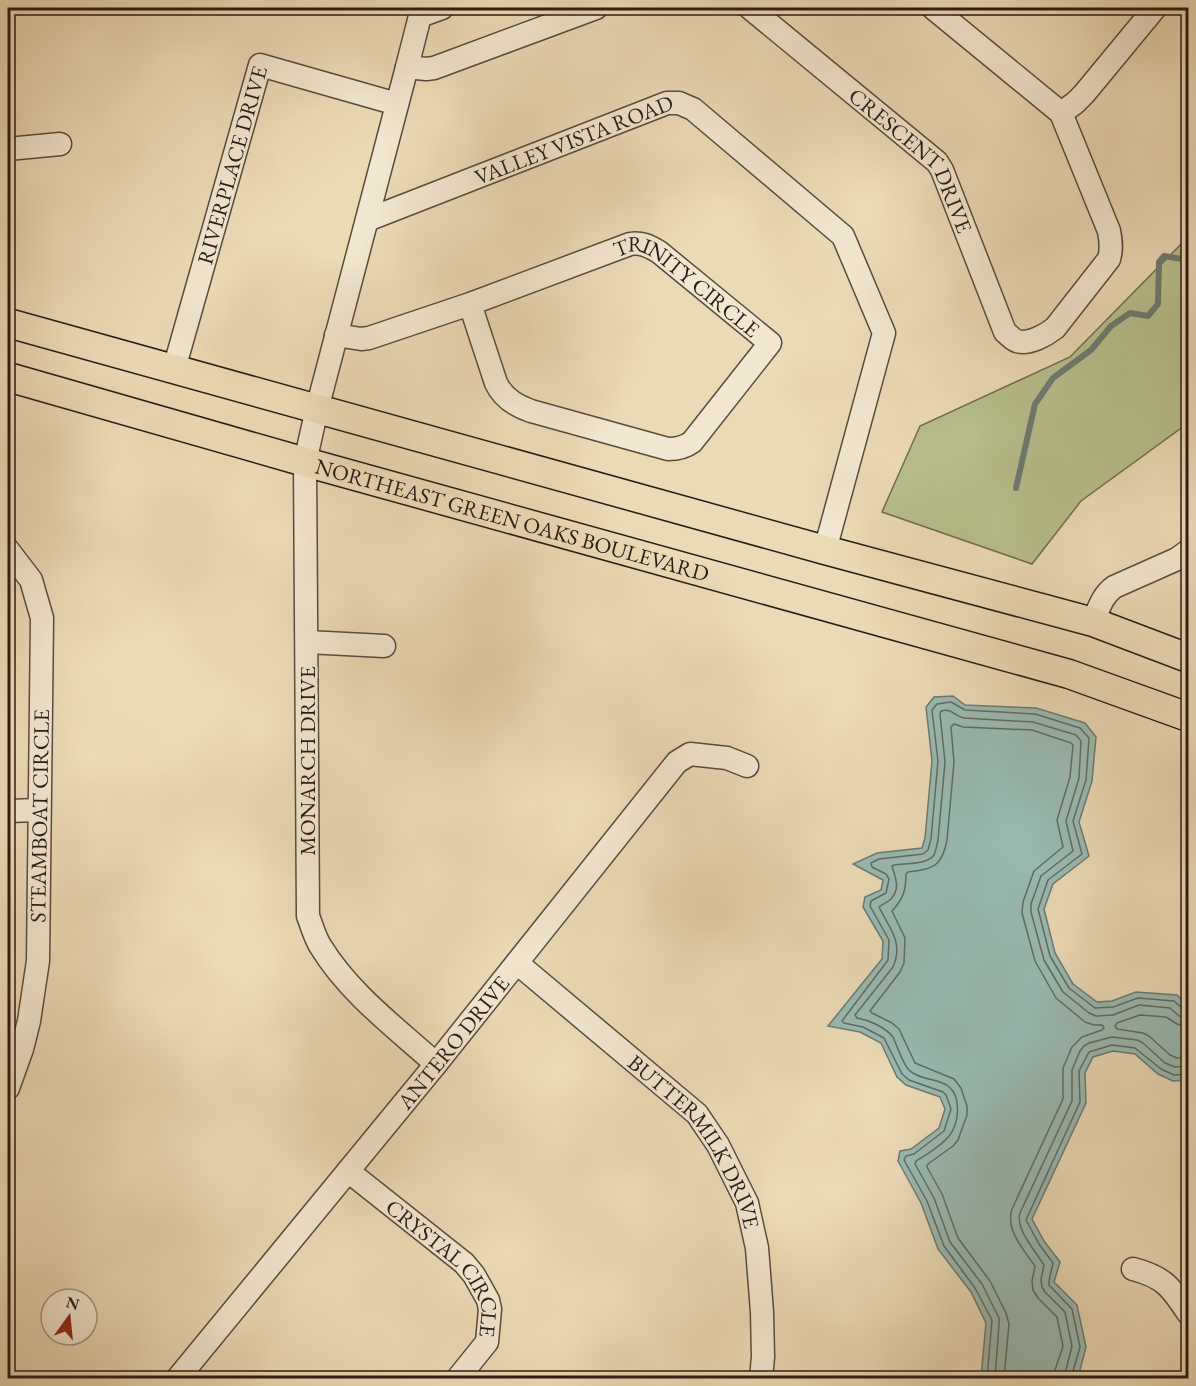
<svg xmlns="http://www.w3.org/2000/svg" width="1196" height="1386" viewBox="0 0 1196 1386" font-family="'EB Garamond',serif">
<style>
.green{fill:#b8bf8d;stroke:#726d51;stroke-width:1.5}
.water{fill:#99bab2;stroke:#6d7a73;stroke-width:1.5}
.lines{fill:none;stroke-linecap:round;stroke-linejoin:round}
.shore{stroke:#626a64;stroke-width:1.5}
.stream{stroke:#6d7a73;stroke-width:6}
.minor-casing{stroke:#5b4b3d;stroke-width:25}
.major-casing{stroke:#2b1b15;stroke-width:31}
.minor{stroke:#f2e7d0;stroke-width:22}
.major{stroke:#ebdab6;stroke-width:28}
.labels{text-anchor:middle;stroke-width:5;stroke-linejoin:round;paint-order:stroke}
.street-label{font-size:22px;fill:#2b1b15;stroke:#f2e7d0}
</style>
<rect width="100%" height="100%" fill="#ebdab6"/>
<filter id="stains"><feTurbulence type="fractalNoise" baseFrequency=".00333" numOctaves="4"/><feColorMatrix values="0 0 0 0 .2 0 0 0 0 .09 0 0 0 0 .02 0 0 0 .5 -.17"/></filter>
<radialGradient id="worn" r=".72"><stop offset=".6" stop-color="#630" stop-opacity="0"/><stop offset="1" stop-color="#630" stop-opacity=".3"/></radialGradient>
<path class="green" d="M1188,237v186l-107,78 -49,63 -150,-52 38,-86 150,-69z"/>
<path class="water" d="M953,696l12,9 71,3 49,15 11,14 -4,44 -13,41 10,34 -36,28 -9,25 11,44 18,31 24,18 15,-1 24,-9 41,3 11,11v74l-15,1 -15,-7 -23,-20 -22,-3 -20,6 -8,16 1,30 -54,116 12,22 16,21 -6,20 23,23 9,42 -6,23 -4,8h-95l5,-55 -15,-31 -33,-43 -17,-46 -23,-42 2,-10 11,-2 28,-21 6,-19 -5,-12 -34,-12 -9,-8 -16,-34 -21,-11 -32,-6 54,-67 1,-18 -20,-34 2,-10 16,-7 2,-10 -30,-16 24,-11 45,-5 3,-10 7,-77 -6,-54 8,-10z"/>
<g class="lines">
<g class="shore">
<path d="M1188,1027l-11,-3 -11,-7 -26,-2 -23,8 -2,3 2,3 26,4 6,3 21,19 7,3 11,-1"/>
<path d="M987,1378l5,-58 -17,-32 -31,-42 -17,-45 -23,-41 2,-4 8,-2 30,-23 7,-22 -5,-14 -3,-3 -34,-12 -7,-6 -18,-36 -21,-11 -19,-4 -2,-2 46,-61 1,-20 -19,-34 1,-5 15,-8 3,-14 -3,-5 -14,-7 -1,-4 8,-4 44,-5 5,-4 3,-11 7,-78 -6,-51 5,-6 14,-2 14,8 70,4 45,14 9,10 -3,42 -13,41 9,33 -34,26 -10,29 12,47 19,32 26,20 18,-1 25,-9 36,3 9,8 5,1"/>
<path d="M995,1378l4,-54v-6l-17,-34 -32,-42 -16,-44 -19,-34 1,-3c9,-5 27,-17 33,-25 10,-12 13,-40 -1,-50 -11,-8 -29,-6 -39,-16 -6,-6 -12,-24 -16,-33 -8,-10 -24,-17 -36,-19l-2,-3 38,-48c11,-25 -4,-39 -14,-60 3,-3 8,-4 12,-8 10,-11 4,-22 1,-33l2,-1c11,-2 33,0 40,-10 2,-5 3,-11 4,-15l7,-78 -5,-48 1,-3c11,-3 13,5 23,7l69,4 43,13 5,6 -2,37 -13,43 7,30 -32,25 -10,28v8l13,48 19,32 26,21 7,3 17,-1 26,-10 31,3 9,8 9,2"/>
<path d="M1004,1378l5,-54 -3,-11 -16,-32 -32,-43 -16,-44 -15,-27 1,-3 25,-18 5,-6 9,-25v-9l-6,-18 -7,-9 -39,-16 -16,-34 -7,-6 -20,-10 -2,-2 30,-39 4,-9 1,-25 -13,-27c11,-12 14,-20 14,-37l2,-2c25,-3 34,-5 39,-32l7,-78 -3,-35 3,-3 9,3 69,3 39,13 2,2 -3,32 -13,43 6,27 -29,24 -11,31 -1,11 13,48 21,37 29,24 9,3h8l2,3 -2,2 -20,7 -10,10 -9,21v31l-51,110c-7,21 12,41 23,57l-3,15 1,9 5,8 19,19 6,29 -8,24v8"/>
<path d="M1064,1378l8,-32 -7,-34 -20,-20 -3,-5 -1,-7 3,-15c-8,-13 -29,-36 -24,-52l52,-112v-31l8,-19 4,-5 5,-3 23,-6 25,3 6,3 22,20 10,4 13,-1"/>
<path d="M1071,1378l9,-31 -8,-38 -23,-24v-4l4,-18 -14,-19 -13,-24 54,-118 -1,-31 10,-19 23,-7 23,3 26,21 13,6 14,-1"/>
</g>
<path class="stream" d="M1016,488l19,-84 18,-26 38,-28 20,-24 19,-13 18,3 10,-12 1,-42 5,-6 24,4"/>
<defs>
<g id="minor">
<path id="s1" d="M750,8l187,154 5,8 63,162c4,3 8,8 12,9 12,4 29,-6 38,-13l54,-69c3,-10 2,-18 0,-28l-48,-118 -128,-105"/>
<path d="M407,67l13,-51 22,-8"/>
<path d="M1061,113l14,-10 9,-9 71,-86"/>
<path d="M8,149l52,-5"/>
<path id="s2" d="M367,220l300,-117h12l14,6 150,127 41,97 -59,217"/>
<path id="s3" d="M336,335l25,4 8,-1 101,-34 160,-60c11,-2 19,2 29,8l111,91 -78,99c-8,6 -15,7 -24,7l-137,-38c-15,-5 -28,-13 -35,-28l-26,-79"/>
<path id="s4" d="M174,369l86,-304 137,39"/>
<path d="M8,550l23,30 11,38 -4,343 -9,60 -7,28 -14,39"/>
<path d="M1093,622c6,-14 9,-26 21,-35l63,-28 11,-8"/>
<path d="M307,642l77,4"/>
<path d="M8,811l31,-1"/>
<path id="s5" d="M517,963l180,151 21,31 29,58 10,45 5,64 1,45 -2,21"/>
<path d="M436,1064c-40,-36 -87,-71 -115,-117 -6,-9 -9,-21 -13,-31l-3,-454 12,-53 90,-342 19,2 8,-1 162,-60"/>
<path id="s6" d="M348,1171l116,92 10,12 14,25 2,9 -3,33 -29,36"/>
<path d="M1133,1269c31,8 38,18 55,44"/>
<path id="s7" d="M178,1378l258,-314 241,-302 13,-8 37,4 20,8"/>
</g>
<g id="major">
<path d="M8,323l817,227 268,72 95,36"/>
<path id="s8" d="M8,377l297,85 764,212 119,43"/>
</g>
</defs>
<use href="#minor" class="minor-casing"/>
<use href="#major" class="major-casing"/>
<use href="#minor" class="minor"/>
<use href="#major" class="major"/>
</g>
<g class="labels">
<g class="street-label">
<text dy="8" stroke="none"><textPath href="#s2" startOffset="222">VALLEY VISTA ROAD</textPath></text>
<text dy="8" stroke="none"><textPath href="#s1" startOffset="225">CRESCENT DRIVE</textPath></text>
<text dy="8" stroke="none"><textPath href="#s4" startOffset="212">RIVERPLACE DRIVE</textPath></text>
<text dy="8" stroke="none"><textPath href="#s3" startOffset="381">TRINITY CIRCLE</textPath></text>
<text dy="8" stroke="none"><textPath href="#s8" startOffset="524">NORTHEAST GREEN OAKS BOULEVARD</textPath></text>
<text transform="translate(307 761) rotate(-90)" y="8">MONARCH DRIVE</text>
<text transform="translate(39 816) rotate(-89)" y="8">STEAMBOAT CIRCLE</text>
<text dy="8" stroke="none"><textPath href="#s7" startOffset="434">ANTERO DRIVE</textPath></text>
<text dy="8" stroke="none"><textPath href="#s5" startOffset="256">BUTTERMILK DRIVE</textPath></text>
<text dy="8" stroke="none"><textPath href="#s6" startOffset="141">CRYSTAL CIRCLE</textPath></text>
</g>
</g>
<rect width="1196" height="1386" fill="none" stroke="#ebdab6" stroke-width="30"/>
<rect x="9" y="9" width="1178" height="1368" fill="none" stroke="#2b1b15" stroke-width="3"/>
<rect x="15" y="15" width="1166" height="1356" fill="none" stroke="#2b1b15" stroke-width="1.5"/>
<g transform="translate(69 1317) rotate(15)"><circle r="28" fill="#f2e7d0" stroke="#a29585" stroke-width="1.5"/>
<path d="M0-4.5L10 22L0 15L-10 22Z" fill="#8f2418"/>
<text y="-9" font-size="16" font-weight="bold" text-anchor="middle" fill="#2b1b15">N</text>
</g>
<rect width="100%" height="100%" filter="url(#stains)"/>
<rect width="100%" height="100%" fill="url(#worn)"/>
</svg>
